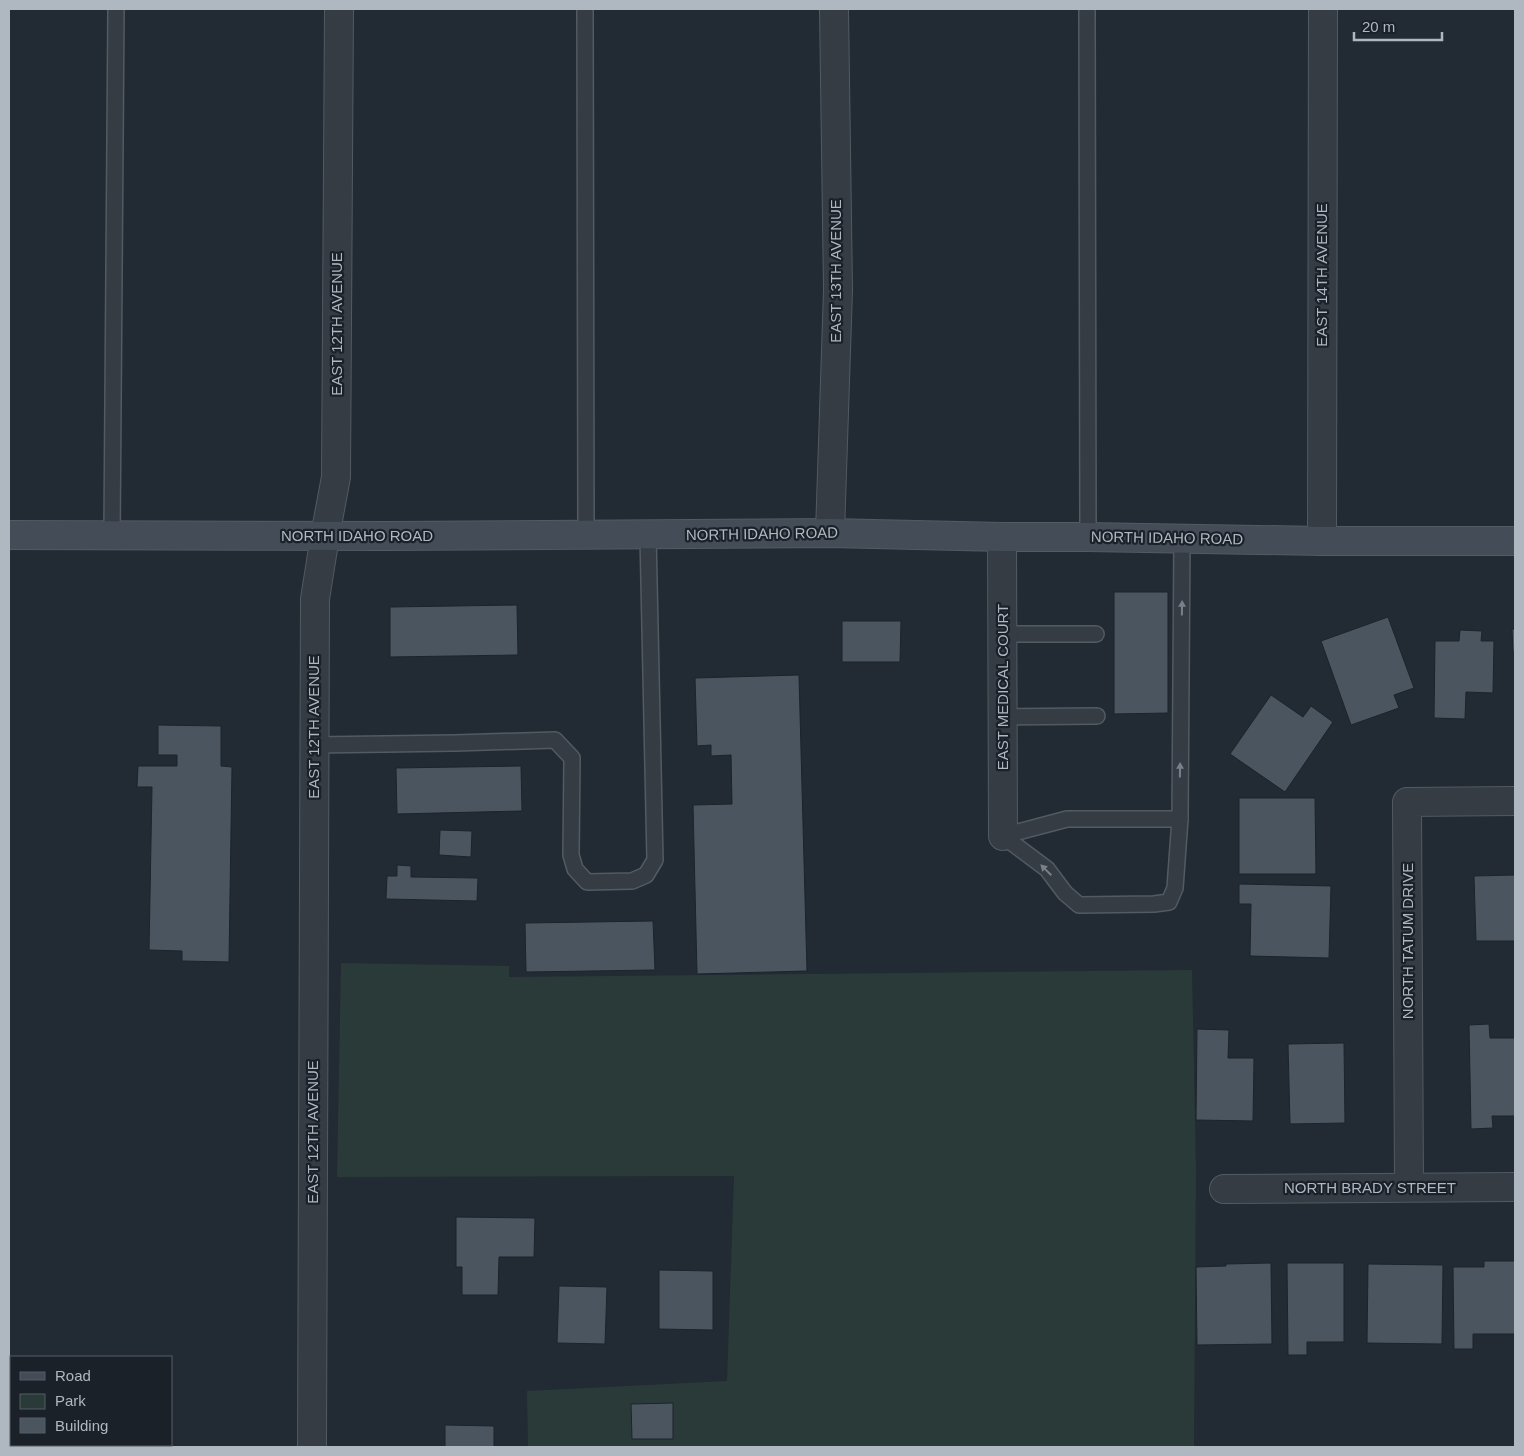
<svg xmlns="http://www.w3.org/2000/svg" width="1524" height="1456" viewBox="0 0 1524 1456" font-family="Helvetica,sans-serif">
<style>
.green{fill:#2a3a39}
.building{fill:#4a555f;stroke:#1c232b}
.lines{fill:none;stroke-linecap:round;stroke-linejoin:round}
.service-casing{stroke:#525a62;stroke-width:18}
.minor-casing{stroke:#525a62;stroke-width:30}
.tertiary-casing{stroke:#525a62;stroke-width:30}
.secondary-casing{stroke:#525a62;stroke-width:30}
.service{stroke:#353c44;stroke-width:15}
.minor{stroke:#353c44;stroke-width:28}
.tertiary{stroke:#353c44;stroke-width:28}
.secondary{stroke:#444c57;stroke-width:28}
.oneway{fill:#788089}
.labels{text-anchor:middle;stroke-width:4.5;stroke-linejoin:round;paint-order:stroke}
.street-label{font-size:15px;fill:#afb7c1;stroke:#1b2129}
</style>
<rect width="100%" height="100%" fill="#222a33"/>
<path class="green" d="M341,963l168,3v11l683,-7 4,199 -2,278h-666l-1,-56 200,-10 7,-205 -397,1z"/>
<g class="building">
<path d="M1114,592h54v121l-54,1z"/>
<path d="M517,605l1,50 -128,2v-50z"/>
<path d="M1388,617l26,71 -20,7 5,13 -48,17 -30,-84z"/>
<path d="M842,621h59l-1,41h-58z"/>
<path d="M1512,629h3v23h-2z"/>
<path d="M1460,630l22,1 -1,10h13l-1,52 -27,-1 -1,27 -31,-1 1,-77h24z"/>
<path d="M799,675l8,296 -110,3 -4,-169 39,-1 -1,-49 -20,1v-11l-14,1 -2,-68z"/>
<path d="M1271,695l32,22 8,-11 22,16 -48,70 -55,-38z"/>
<path d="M158,725l63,1v40l11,1 -3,195 -47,-1v-10l-33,-1 3,-163h-15l1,-21h39v-11h-19z"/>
<path d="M521,766l1,45 -125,3 -1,-46z"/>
<path d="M1239,798h76l1,76h-77z"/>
<path d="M440,830l32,1 -1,26 -32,-2z"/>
<path d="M397,865l14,1v11l67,1 -1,23 -91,-2 1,-23h10z"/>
<path d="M1515,875v66h-39l-2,-65z"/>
<path d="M1239,884l92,2 -2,72 -79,-2 1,-52h-12z"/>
<path d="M653,921l2,49 -129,2 -1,-49z"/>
<path d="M1489,1024l1,14h25v78h-23l1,12 -22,1 -2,-104z"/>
<path d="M1197,1029l32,1 -1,28h26l-1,63 -57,-1z"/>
<path d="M1344,1043l1,80 -55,1 -2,-80z"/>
<path d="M456,1217l79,1 -1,39h-35l-1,38h-36v-28h-6z"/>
<path d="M1484,1261h31v73h-42v15h-19l-1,-82h31z"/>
<path d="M1271,1263l1,81 -75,1 -1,-78 30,-1v-2z"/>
<path d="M1287,1263h57v79h-37v13h-19z"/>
<path d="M1368,1264l75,1 -1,79 -75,-1z"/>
<path d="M659,1270l54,1v59l-54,-1z"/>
<path d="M559,1286l48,1 -2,57 -48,-1z"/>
<path d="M673,1403v36h-41l-1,-35z"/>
<path d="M445,1425l49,1v21h-49z"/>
</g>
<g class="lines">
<defs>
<g id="service">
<path d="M585,9l1,526"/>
<path d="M1087,9l1,528"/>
<path d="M112,535l4,-526"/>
<path d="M1002,634h94"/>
<path d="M1002,717l95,-1"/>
<path d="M314,745l141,-2 100,-3 17,18 -1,97 4,14 12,13 45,-1 14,-6 9,-15 -7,-325"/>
<path d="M1003,836l44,33 18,24 14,12 75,-1 15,-2 6,-14 5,-69 2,-280"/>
<path d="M1003,836l64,-17h113"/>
</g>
<g id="minor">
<path d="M830,533l8,-243 -4,-281"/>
<path d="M325,536l11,-59 3,-468"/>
<path d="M1002,537l1,299"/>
<path d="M1322,541l1,-532"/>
<path d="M1409,1187l-2,-385 108,-1"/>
<path d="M1224,1189l291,-2"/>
</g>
<path id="tertiary" d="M312,1447l3,-848 10,-63"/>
<path id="secondary" d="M9,535l379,1 442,-3 172,4h86l234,4h193"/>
</defs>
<use href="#service" class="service-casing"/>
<use href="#minor" class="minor-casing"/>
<use href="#tertiary" class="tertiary-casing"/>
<use href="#secondary" class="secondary-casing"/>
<use href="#service" class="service"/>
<use href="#minor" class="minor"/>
<use href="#tertiary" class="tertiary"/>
<use href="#secondary" class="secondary"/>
</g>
<defs><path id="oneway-solid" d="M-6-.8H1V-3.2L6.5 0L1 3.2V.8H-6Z" transform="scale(1.25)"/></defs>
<g class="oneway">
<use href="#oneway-solid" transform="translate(1182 608) rotate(-89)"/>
<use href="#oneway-solid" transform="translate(1180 770) rotate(-89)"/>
<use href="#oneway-solid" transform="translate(1046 870) rotate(-135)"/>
</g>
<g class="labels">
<g class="street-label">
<text transform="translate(836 271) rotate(-90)" y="5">EAST 13TH AVENUE</text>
<text transform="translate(1322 275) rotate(-90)" y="5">EAST 14TH AVENUE</text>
<text transform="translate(337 324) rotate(-90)" y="5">EAST 12TH AVENUE</text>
<text transform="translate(762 534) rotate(-1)" y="5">NORTH IDAHO ROAD</text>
<text x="357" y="541">NORTH IDAHO ROAD</text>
<text transform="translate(1167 538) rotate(1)" y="5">NORTH IDAHO ROAD</text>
<text transform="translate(1003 687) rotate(-90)" y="5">EAST MEDICAL COURT</text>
<text transform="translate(314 727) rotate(-90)" y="5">EAST 12TH AVENUE</text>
<text transform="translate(1408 941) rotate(-90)" y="5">NORTH TATUM DRIVE</text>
<text transform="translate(313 1132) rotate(-90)" y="5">EAST 12TH AVENUE</text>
<text x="1370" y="1193">NORTH BRADY STREET</text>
</g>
</g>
<rect width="1524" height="1456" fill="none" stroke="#afb7c1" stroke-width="20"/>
<rect x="10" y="1356" width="162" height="90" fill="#1b2129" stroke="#565d66"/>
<rect x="20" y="1372" width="25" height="8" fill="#444c57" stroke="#565d66"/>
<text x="55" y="1381" font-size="15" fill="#afb7c1">Road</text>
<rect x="20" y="1394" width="25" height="15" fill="#2a3a39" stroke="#565d66"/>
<text x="55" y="1406" font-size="15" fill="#afb7c1">Park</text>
<rect x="20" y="1418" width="25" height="15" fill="#4a555f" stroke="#565d66"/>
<text x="55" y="1431" font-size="15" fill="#afb7c1">Building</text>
<path d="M1354 32v8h88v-8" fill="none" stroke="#afb7c1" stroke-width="2.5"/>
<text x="1362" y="32" font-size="15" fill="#afb7c1" stroke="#1b2129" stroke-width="4" paint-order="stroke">20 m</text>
</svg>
